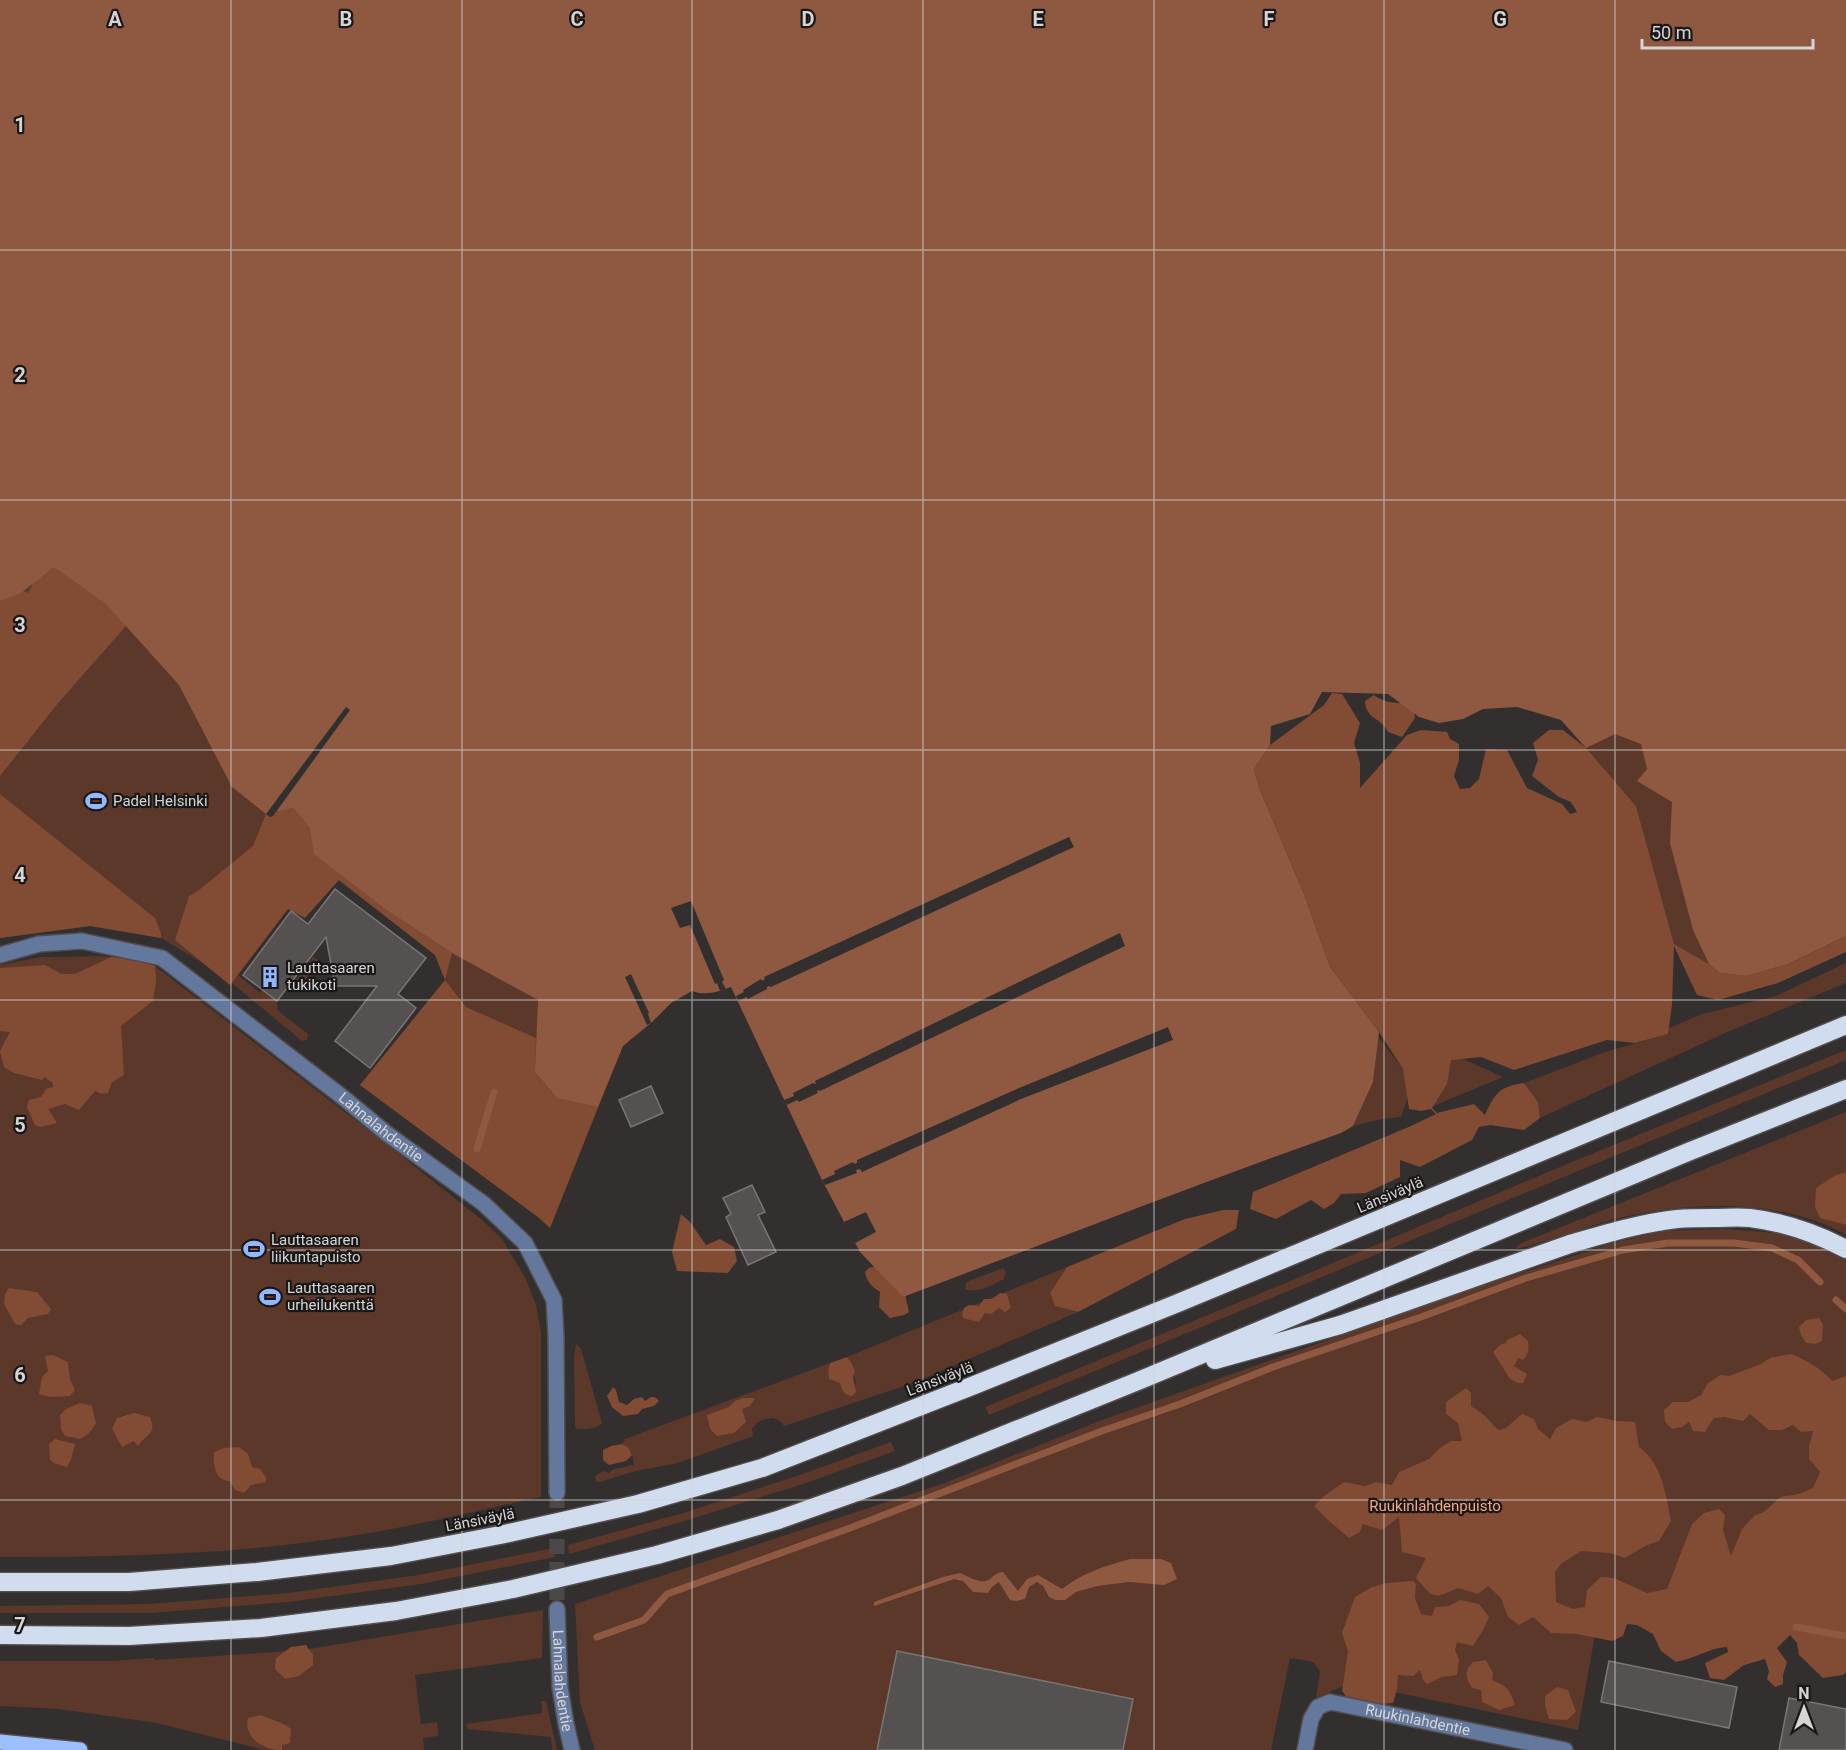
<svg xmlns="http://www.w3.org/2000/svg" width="1846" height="1750" viewBox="0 0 1846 1750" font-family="Roboto,sans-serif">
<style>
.green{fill:#5b382a}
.forest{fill:#814b34}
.water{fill:#8f5941}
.pier{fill:#322f2e}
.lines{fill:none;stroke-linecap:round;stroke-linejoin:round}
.stream{stroke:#8f5941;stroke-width:7}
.building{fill:#545150;stroke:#797674;stroke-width:1.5}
.minor-tunnel{stroke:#4b4847;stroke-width:15;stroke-dasharray:15 8;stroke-linecap:butt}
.minor-casing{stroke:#504d4c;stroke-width:18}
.major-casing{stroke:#504d4c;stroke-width:18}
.highway-casing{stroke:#504d4c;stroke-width:21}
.minor{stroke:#64789d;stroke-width:15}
.major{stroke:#9ebffe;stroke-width:15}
.highway{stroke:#d2dcef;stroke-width:18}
.grid{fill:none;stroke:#d7d5d4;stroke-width:1.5;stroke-opacity:0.55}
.labels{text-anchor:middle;stroke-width:4.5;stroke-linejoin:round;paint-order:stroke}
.poi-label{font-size:15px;fill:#d7d5d4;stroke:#191717;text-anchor:start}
.street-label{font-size:15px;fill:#d7d5d4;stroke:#191717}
.park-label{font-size:15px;fill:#faa783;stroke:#191717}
.grid-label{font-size:20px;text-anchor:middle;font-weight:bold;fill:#d7d5d4;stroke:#191717;stroke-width:4.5;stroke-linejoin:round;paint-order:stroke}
</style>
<rect width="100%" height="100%" fill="#322f2e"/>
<g class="green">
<path d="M0,452l623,594 -73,182 -12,-11 -178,-132 85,-105 -10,-25 -97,-75 -33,38 -17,-9 -50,66 22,18 2,-3 15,11v9l31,24 -1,6 -5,1 -70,-58 -2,2 -29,-23 -40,-24 -71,-12 -90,12z"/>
<path d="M1602,696l244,240 -126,37 -11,-9 -35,-19 -38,-139 -75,-86z"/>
<path d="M41,957c38,0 79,-5 114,9l234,180 93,74 20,19 24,40 10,26 5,28v164c-65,14 -130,30 -196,40 -114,18 -230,20 -345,20v-592z"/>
<path d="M313,957l5,3 1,3 -22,28h-5l-1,-4z"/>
<path d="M1846,963v20l-121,50 -185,85 -2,-16 -14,-19 81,-31 63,-18 1,-6 33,-14 74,-18z"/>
<path d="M1378,1037l26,33 5,24 -8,23 -19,2 -29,7 20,-44z"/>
<path d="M1846,1050v10l-857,355 -4,-8 315,-130 255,-108z"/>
<path d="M1450,1053l53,24 -72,30z"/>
<path d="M1846,1112v60l-10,3 -16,43 26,7v10c-68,-39 -168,-34 -242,-13 -29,9 -58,20 -88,27l3,-5z"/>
<path d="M1725,1229c42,3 86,4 121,29v389l-244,-51 -24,134 -228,-47 -34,15 4,-27 -7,-9 -23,-4 -19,92h-676l-15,-47 -5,-99 367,-120 160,-64 364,-129 144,-47 52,-13z"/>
<path d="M1067,1267l-17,26 5,13 23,6 -165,71 -129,43c-8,-13 -25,-8 -32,3l1,7 -75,27 -42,8 -37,11 -3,-1 -1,-5 8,-5 6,2c6,-7 15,-4 22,-8l3,1c-1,-10 -3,-17 -12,-22l3,-5 205,-76 -2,7 28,14 -5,-22 -4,-5z"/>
<path d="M1003,1268l3,4 -2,7c-11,6 -26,15 -39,10l1,-7z"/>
<path d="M576,1344l5,5 21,74c-6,7 -17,6 -25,6l-2,-3 -1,-68z"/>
<path d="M891,1442l4,9 -95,34 -119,37 -112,32 -1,-9 112,-31 117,-38z"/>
<path d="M554,1548l1,9 -134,27 -133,18 -138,11h-150v-7l150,-2 138,-11 131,-18z"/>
<path d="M543,1610l-1,48 -127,17 6,49 16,-2 1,14 -15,2 1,12h-159l-108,-27 -98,-14 -59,-3v-45h112l41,-3 2,2 148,-10z"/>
<path d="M541,1701h5l11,49h-5l-1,-13 -83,-8 -2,-5 76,-11z"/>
</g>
<g class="forest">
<path d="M58,561l52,34 16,31 -67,76 -59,74v-191l4,-1 24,9 14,-27z"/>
<path d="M1332,693l10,1 18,29 -6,20 6,20v25l47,-53 14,-5 26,2 3,7 9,5v16l-5,16 6,13 10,-1 9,-9 7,-30 21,1 20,38 35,16 8,10 7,-2 -6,-10 -12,-5 -27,-21 6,-16 -5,-17 16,-13h14l23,18 50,58 38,138 35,20 11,9 27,3 41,-12 58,-28v16l-68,31 -60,17 -21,-5 -23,-49 -2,59 -4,29 -33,9 -28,-3 -93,30 -33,-13 -30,3 -4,24 -15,24 5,5 37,-9 11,11c10,-22 14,-28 39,-32l14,19 2,16 -16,12 -34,-5 -11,2 -7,13 -52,27 -20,-7v17l-34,16 -25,1 -7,9 -10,6 -13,-9 -35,19 -26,-10 3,-17 158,-66 25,-12 -5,-5 -10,2 -12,-2 -6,-40 -24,-37 -49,-65 -26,-73 -44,-104 -6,-21 16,-24 54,-40z"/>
<path d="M1374,695c11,9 25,8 39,8l2,15 -13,19 -14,-5c-7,-15 -22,-12 -23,-31z"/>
<path d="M0,794l155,124 6,15v5l-71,-12 -90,12z"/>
<path d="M293,808l17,20 5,26 70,55 67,44 -7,27 21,27 70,31 -1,34 21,25 42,10 -48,121 -12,-11 -178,-132 85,-105 -10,-25 -96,-75 -34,38 -17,-9 -58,76 -55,-45 14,-44 10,-6 54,-44 13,-32z"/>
<path d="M111,957l29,4 15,5 1,14 -3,21 -32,25 3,49 -12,7 -4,11 -6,1 -7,-3 -16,19 -14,-6 -17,5 9,14 -16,4 -6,-2 -8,-18 2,-7 12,-3 5,-8 7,-2v-4l-9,-6 -2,3 -28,-7 -10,-6 -4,-16 10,-19 -10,-1v-63l45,-3 17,9h13z"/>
<path d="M1846,1172v53l-26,-7 -5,-11 1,-19 20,-13z"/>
<path d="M1223,1210h16l-3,19 -158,83 -23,-6 -5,-13 17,-26 118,-48z"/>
<path d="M681,1214l9,8 16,23 14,-6 14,8 3,14 -9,12 -51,-2 -5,-19z"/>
<path d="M879,1265l26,29 4,18 -5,3 -14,3 -11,-11 1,-15c-8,-5 -13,-10 -15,-20l4,-4z"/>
<path d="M9,1288l28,4 14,17 -3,5 -20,4 -7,7 -6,-1 -11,-20 1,-10z"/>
<path d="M1000,1293l7,1 4,14 -6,4 -6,-4 -8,6 -6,-1 -6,9 -16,-4 -1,-4 2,-6 5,-3 10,1 5,-7h8z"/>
<path d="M1819,1318l4,7 -1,16 -6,3 -10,-1 -5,-8 -2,-8 7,-7z"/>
<path d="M1520,1334l8,7c1,8 1,13 -5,19l-5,-2 -4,8 13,8 -4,9h-5l-8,-4 -17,-27 7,-7 6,-2 1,-3z"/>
<path d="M1791,1354c15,6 30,14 41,27l14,-5v296l-3,3 -20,3 -24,-23 -2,-12 -7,-8 -13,13 10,14 -4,13v9l-8,3 -8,-8 2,-8 -4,-12 -21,6 -20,15 -14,-2 -5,-15 23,-11 -1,-5c-18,1 -33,12 -51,15l-15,-11 -8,-17 -16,-9 -10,-1 -4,12 -11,5 -35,-7 -26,-1 -18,-16 -14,8 -11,-8 -7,-19 -13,-12 -10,8 -20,-6c-25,11 -24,11 -42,-10l10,-20 -24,-6 -3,-35 -17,13 -19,-6 -3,8 -11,6 -21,-18 -14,-14 10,-10 20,-14 21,4 11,-4 16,3 7,-13 30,-13 11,-11 11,-7h11l-4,-18 -12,-9v-12l20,-14 5,5v13l13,9 14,15 8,-2 16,-14 12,5 4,10 12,10 6,-11 16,-9 15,3 10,-5 20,4 18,1 4,25c23,16 27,48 32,74l-12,20 -14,5 -20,12 -15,-5 -29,-2 -19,12 -7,9 1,30 17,7 12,-2 2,-17 14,-13 13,1 33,15 20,-4 25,-65 12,-11 15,-4 6,6 -2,15 8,26 11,-27 13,-14 9,-3 16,-15 19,-3 14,-6 7,-16 -11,-13v-13l4,-15 -12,1 -8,-7 -11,5h-13l-19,-16 -7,7 -19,-4 -10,1 -9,14 -12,-1 -4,-9 -7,5 -10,2 -7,-7 -1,-12 9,-8h15l13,-7 7,-12 13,-8 8,1 32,-12 9,-6z"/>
<path d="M53,1355l15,7 2,17 5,11 -5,6 -20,1 -11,-3 3,-17 6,-6 -3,-15z"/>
<path d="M847,1357l4,5 4,9 -2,6 3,15 -4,4c-8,-1 -10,-5 -12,-13l-11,-4 -1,-9 2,-7z"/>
<path d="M613,1387l3,3 3,12 8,3 7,-6 8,-2 3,4 6,-4h4l4,4 -5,5 -12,3 -4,5 -15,2 -11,-9 -5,-11z"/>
<path d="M743,1398h12l-5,8 -8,3 4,13 -12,11 -17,3 -7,-7 -3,-14 22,-8 6,-6z"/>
<path d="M80,1403l12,3 4,18 -8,10 -8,5 -15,-3 -4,-7 -1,-14 6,-6z"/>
<path d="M134,1413l16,4c7,18 -3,16 -12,29l-4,-5 -12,6 -10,-18 5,-11z"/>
<path d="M55,1439l20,5 -4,16 -4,7 -11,-3 -6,-4 -1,-16z"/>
<path d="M622,1444l6,3 4,8 -6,6 -17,4 -6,-5v-10l8,-4z"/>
<path d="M239,1447l9,7 4,13 8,2 6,8v5l-15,3 -7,8 -9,-3 -5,-9c-15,0 -17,-16 -16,-29l10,-4z"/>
<path d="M1413,1581l3,3 -1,14 6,16 11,2 3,-9 14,-1 11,-6 19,4 10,13 -6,13 -10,16 -16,-4 -2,8 4,10 -2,15 -15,2 -15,7 -4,-4 -3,-10 -7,6 -15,-1 -1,14 -4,14c-13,0 -29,6 -41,0 -4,-2 -7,-9 -10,-12l6,-40 -6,-18 13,-36 17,-10 14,-4z"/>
<path d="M306,1645l7,10v10l-14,11 -14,3 -10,-10 1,-11 15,-11z"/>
<path d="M1486,1660l7,13 -1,7c15,6 18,9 23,25l-16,5 -17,-8 -1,-12 -9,-2c-7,-11 -8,-17 1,-26z"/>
<path d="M1557,1687l11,3 8,22 -9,8 -18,-1 -4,-14v-9z"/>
<path d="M261,1715c11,5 21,7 30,14l-1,14 -8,2v5c-18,0 -39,-12 -34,-32z"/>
</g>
<g class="water">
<path d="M0,0h1846v936l-58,28 -41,12 -27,-3 -11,-9 -16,-34 -23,-87 2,-41 -35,-21 10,-12 -6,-25 -26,-10 -29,14 -25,-28 -44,-13 -34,2 -20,10 -24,4 -20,-6 -31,-23 -66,-2 -12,22 -39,12 -1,19 -16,24 6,21 44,104 26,73 49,65 -6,50 -20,44 -12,7c-147,52 -292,109 -438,164l-43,-45 -38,-72 -91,-193c-13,5 -26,9 -39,4l-21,12 -20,20 -28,23 -25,61 -41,-9 -22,-26 3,-72 -86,-47 -67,-44 -71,-55 -4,-26 -17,-20 -27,6 -34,-27 -53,-102 -73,-81 -52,-37 -33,26 -21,8z"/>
<path d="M1130,1559h31l10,4 6,16 -13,6 -35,-3 -32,4 -21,6 -11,8h-10l-6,-3 -6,-11 -6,-4 -8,5 -4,12 -9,2 -6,-1 -11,-18 -7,5 -4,6 -15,-1 -10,-11 -9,-2 -80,27v-4l69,-25 17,-4c10,4 20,12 30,6 5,-4 6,-6 13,-7l15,19 9,-12 11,-4 24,14c20,-16 43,-23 68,-30z"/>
</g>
<g class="pier">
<path d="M346,707l4,3 -77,106 -3,1 -4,-3z"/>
<path d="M1069,837l5,10 -303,140 -2,-1 -2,1v2l-19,10 -1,-2 -9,4 -2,-5 8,-4 -1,-2 18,-11 1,2 3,-2 -1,-2z"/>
<path d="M691,901l33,79 -2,2 4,7 -6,2 -3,-8 -2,1 -25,-59 -10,3 -9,-20z"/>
<path d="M1120,933l5,13 -305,145 -1,-1 -2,1 1,2 -19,9 -2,-2 -10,5 -3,-5 10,-4 -1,-3 20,-10 3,1 -1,-3z"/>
<path d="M631,974l18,39 -1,1 3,9 -4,2 -22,-48z"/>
<path d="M1168,1027l5,13 -152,59 -159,73 -2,-3 -4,1 1,3 -32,12 -3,-5 13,-6 -1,-3 19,-9 1,2 3,-1v-3l162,-72z"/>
<path d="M866,1212l10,20 -21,11 -11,-21z"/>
</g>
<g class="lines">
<g class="stream">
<path d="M477,1149l17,-57"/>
<path d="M1836,1300l10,9"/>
<path d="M1796,1627l50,9"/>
<path d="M597,1637l47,-17 23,-26 183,-66 252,-97 78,-27 93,-37 148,-50 105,-39 97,-28 45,-7h66l38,5 26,12 22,22"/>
</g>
</g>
<g class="building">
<path d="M335,889l91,69 -28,36 18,14 -46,60 -35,-27 42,-55h-42l-9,-49 -49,64 -34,-26 48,-64 17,13z"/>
<path d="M651,1086l12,27 -32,14 -12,-27z"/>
<path d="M752,1185l13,27 -7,3 18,37 -28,13 -22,-48 5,-3 -8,-16z"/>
<path d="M897,1651l236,48 -10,51h-246z"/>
<path d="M1609,1661l128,26 -8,41 -128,-26z"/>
<path d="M1789,1698l57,11v41h-67z"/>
</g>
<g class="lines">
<path class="minor-tunnel" d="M557,1493v116"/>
<defs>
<g id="minor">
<path id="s1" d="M0,955l39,-11 43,-3 80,17 183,141 41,34 98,71 41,39 29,57 2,36 1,157"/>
<path id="s2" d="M557,1609l3,78 6,37 6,26"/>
<path id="s3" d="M1305,1750l6,-31 7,-12 12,-5 235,48"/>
</g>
<path id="major" d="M0,1742l80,8"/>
<g id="highway">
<path d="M1215,1360l125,-35 230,-81c35,-10 71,-21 107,-25 12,-1 25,-1 37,-1 12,0 24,-1 36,0 33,4 67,16 96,31"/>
<path d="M0,1582h129l128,-10 134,-16 109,-21 138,-31 124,-36 210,-82 206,-83 668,-278"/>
<path d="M0,1635l129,1 132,-8 135,-17 117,-22 144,-34 121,-35 124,-44 236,-95 550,-229 158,-63"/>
</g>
</defs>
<use href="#minor" class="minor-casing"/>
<use href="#major" class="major-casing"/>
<use href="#highway" class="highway-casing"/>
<use href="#minor" class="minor"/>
<use href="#major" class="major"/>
<use href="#highway" class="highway"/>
</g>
<path class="grid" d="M231,0v1750M462,0v1750M692,0v1750M923,0v1750M1154,0v1750M1384,0v1750M1615,0v1750M0,250h1846M0,500h1846M0,750h1846M0,1000h1846M0,1250h1846M0,1500h1846"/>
<defs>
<symbol id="stadium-bare" viewBox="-9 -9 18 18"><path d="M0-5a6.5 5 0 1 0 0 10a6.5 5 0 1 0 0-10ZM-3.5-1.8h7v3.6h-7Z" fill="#93b7fd" stroke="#191717" stroke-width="2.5" paint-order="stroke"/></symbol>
<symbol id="building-bare" viewBox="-9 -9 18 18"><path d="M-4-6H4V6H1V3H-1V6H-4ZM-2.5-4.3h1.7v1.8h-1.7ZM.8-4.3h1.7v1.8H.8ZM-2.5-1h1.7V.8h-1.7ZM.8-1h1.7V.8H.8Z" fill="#93b7fd" stroke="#191717" stroke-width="2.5" paint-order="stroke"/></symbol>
</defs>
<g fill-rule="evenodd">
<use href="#stadium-bare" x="81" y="786" width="30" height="30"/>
<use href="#building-bare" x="255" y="962" width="30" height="30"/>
<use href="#stadium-bare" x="239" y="1234" width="30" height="30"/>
<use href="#stadium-bare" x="255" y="1282" width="30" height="30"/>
</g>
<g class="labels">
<g class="poi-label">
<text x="113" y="806">Padel Helsinki</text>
<text x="287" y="973">Lauttasaaren<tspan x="287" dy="17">tukikoti</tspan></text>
<text x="271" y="1245">Lauttasaaren<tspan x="271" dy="17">liikuntapuisto</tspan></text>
<text x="287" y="1293">Lauttasaaren<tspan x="287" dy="17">urheilukenttä</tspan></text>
</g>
<g class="street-label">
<text dy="5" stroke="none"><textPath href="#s1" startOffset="442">Lahnalahdentie</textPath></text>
<text transform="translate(1390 1195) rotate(-23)" y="5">Länsiväylä</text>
<text transform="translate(940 1379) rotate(-21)" y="5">Länsiväylä</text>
<text transform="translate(480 1520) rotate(-11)" y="5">Länsiväylä</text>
<text dy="5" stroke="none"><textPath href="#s2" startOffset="72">Lahnalahdentie</textPath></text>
<text dy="5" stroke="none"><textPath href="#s3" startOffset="148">Ruukinlahdentie</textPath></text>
</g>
<g class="park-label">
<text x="1435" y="1511">Ruukinlahdenpuisto</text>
</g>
</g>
<g class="grid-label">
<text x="115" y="26">A</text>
<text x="346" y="26">B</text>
<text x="577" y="26">C</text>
<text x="808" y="26">D</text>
<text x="1038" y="26">E</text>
<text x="1269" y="26">F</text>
<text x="1500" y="26">G</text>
<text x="20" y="132">1</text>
<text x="20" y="382">2</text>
<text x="20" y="632">3</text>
<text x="20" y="882">4</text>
<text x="20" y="1132">5</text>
<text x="20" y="1382">6</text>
<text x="20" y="1632">7</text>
</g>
<g transform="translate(1804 1708)" stroke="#191717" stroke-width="4.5" paint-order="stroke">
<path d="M0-4.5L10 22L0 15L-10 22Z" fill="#d7d5d4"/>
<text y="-9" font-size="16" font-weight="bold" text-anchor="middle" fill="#d7d5d4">N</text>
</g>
<path d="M1642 39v9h171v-9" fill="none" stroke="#d7d5d4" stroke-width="3"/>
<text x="1651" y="39" font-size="18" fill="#d7d5d4" stroke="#191717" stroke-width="4.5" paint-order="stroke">50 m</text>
</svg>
